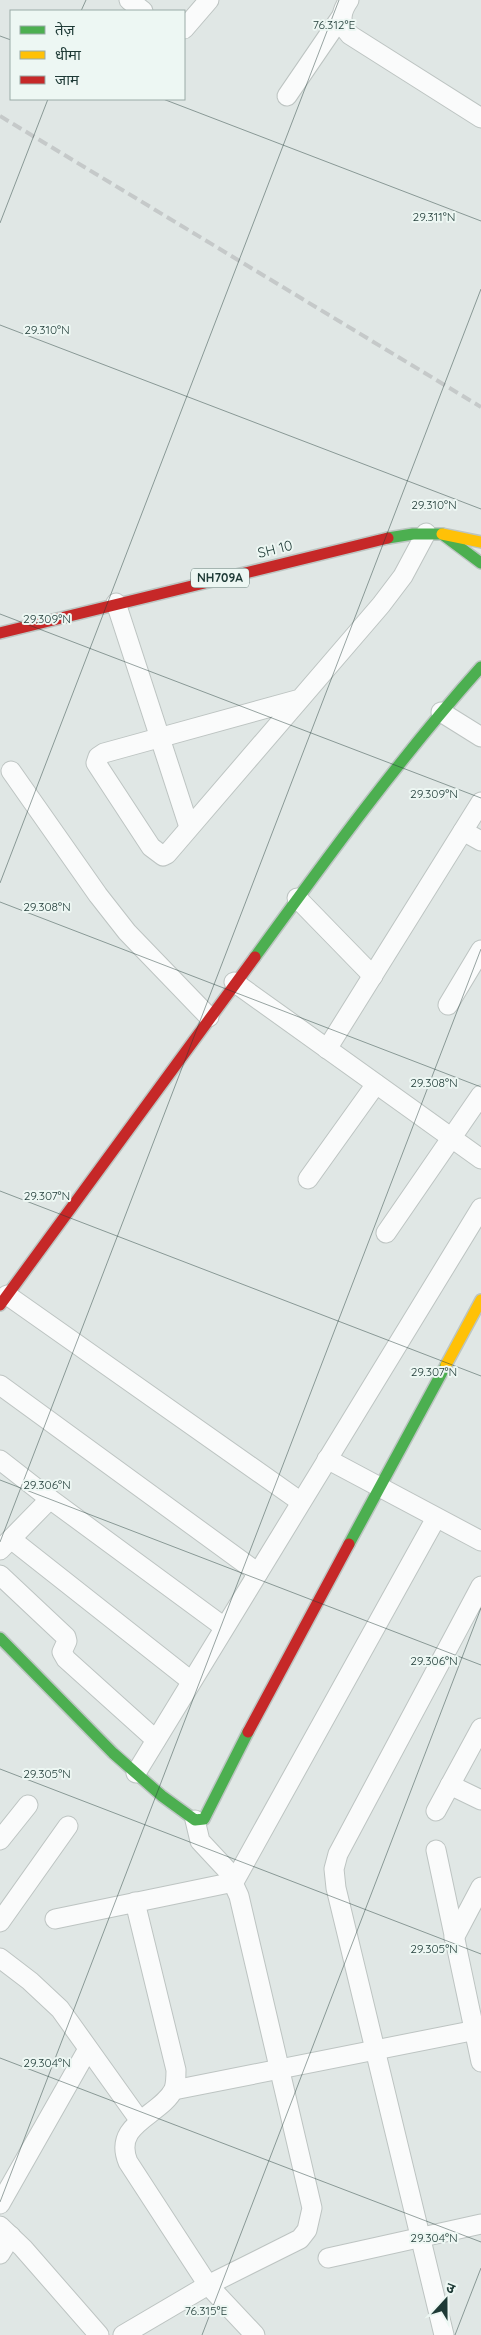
<svg xmlns="http://www.w3.org/2000/svg" width="481" height="2335" viewBox="0 0 481 2335" font-family="Quicksand,'Noto Sans Devanagari',sans-serif">
<style>
.lines{fill:none;stroke-linecap:round;stroke-linejoin:round}
.street-casing{stroke:#bdc4c2;stroke-width:21}
.fast-casing{stroke:#bcc5c2;stroke-width:14}
.slow-casing{stroke:#bcc5c2;stroke-width:14}
.jam-casing{stroke:#bcc5c2;stroke-width:14}
.street{stroke:#fafbfb;stroke-width:19}
.fast{stroke:#4caf50;stroke-width:11}
.slow{stroke:#ffc107;stroke-width:11}
.jam{stroke:#c62828;stroke-width:11}
.rail{stroke:#c5c9c9;stroke-width:4;stroke-dasharray:10 5;stroke-linecap:butt}
.ticks{fill:none;stroke:#1e3a36;stroke-width:1;stroke-opacity:0.45}
.labels{text-anchor:middle;stroke-width:4;stroke-linejoin:round;paint-order:stroke}
.shield{fill:#edf7f3;stroke:#5c736f;stroke-width:1}
.shield-label{font-size:12px;font-weight:bold;fill:#1e3a36}
.street-label{font-size:14px;fill:#1e3a36;stroke:#edf7f3}
.ticks-label{font-size:12px;text-anchor:middle;fill:#1e3a36;stroke:#edf7f3;stroke-width:4;stroke-linejoin:round;paint-order:stroke}
</style>
<rect width="100%" height="100%" fill="#e0e7e5"/>
<g class="lines">
<defs>
<g id="street">
<path d="M129,0l14,11"/>
<path d="M349,0c-9,13 -10,23 1,35l131,83"/>
<path d="M184,29l25,-29"/>
<path d="M287,96l54,-79"/>
<path d="M116,603l73,224"/>
<path d="M300,699l-196,54 -6,4 -2,6 55,84 12,9 4,-2 214,-249 22,-29 23,-43"/>
<path d="M441,712l40,25"/>
<path d="M11,771l87,124 29,37 82,85"/>
<path d="M463,831l18,10"/>
<path d="M297,898l76,78"/>
<path d="M234,982l247,177"/>
<path d="M448,1005l33,-55"/>
<path d="M327,1049l154,-247"/>
<path d="M308,1179l68,-95"/>
<path d="M386,1233l95,-138"/>
<path d="M7,1295l294,207"/>
<path d="M0,1385l258,188"/>
<path d="M327,1459l154,82"/>
<path d="M0,1460l50,39 174,128"/>
<path d="M11,1539l180,142"/>
<path d="M0,1550l50,-51"/>
<path d="M0,1575l66,62 1,4 -5,11 4,7 90,81"/>
<path d="M136,1773l345,-565"/>
<path d="M450,1785l31,15"/>
<path d="M436,1811l45,-83"/>
<path d="M0,1840l28,-35"/>
<path d="M436,1850l45,212"/>
<path d="M135,1902l41,168c0,6 0,13 -2,19 -13,27 -62,34 -46,73l80,123 47,50"/>
<path d="M55,1919l179,-37 202,-364"/>
<path d="M0,1922l68,-96"/>
<path d="M454,1938l27,-51"/>
<path d="M0,1958l30,23 30,28 80,112"/>
<path d="M174,2090l307,-61"/>
<path d="M0,2204l88,-155"/>
<path d="M0,2226l23,22 76,87"/>
<path d="M0,2254l11,-18"/>
<path d="M328,2258l153,-34"/>
<path d="M123,2335l85,-50 92,-46 7,-9 5,-22 -73,-312 -12,-26 -27,-29 -5,-21"/>
<path d="M444,2335l-108,-447 -2,-19 4,-15 143,-268"/>
</g>
<g id="fast">
<path d="M388,538l25,-4h29l39,29"/>
<path d="M255,957c72,-99 144,-198 226,-290"/>
<path d="M349,1544l97,-179"/>
<path d="M0,1638l113,115 49,43 33,24 9,-1 44,-87"/>
</g>
<g id="slow">
<path d="M442,534l39,8"/>
<path d="M446,1365l35,-65"/>
</g>
<g id="jam">
<path d="M0,633l388,-95"/>
<path d="M0,1305l255,-348"/>
<path d="M248,1732l101,-188"/>
</g>
</defs>
<use href="#street" class="street-casing"/>
<use href="#fast" class="fast-casing"/>
<use href="#slow" class="slow-casing"/>
<use href="#jam" class="jam-casing"/>
<use href="#street" class="street"/>
<use href="#fast" class="fast"/>
<use href="#slow" class="slow"/>
<use href="#jam" class="jam"/>
<path class="rail" d="M0,116l481,291"/>
</g>
<path class="ticks" d="M81,11l5,-11M0,36l11,4M163,99l318,122M0,223l48,-124M0,325l481,184M0,614l481,184M0,883l339,-883M0,902l481,185M0,1191l481,185M0,1480l481,185M0,1542l481,-1253M0,1769l481,185M0,2058l481,184M0,2202l481,-1253M202,2335l279,-727M455,2335l26,-67"/>
<g class="labels">
<rect class="shield" x="191" y="568.5" width="58" height="19" rx="4"/>
<g class="shield-label">
<text x="220" y="582">NH709A</text>
</g>
<g class="street-label">
<text transform="translate(275 549) rotate(-14)" y="5">SH 10</text>
</g>
</g>
<g class="ticks-label">
<text x="334" y="29">76.312°E</text>
<text x="434" y="221">29.311°N</text>
<text x="47" y="334">29.310°N</text>
<text x="434" y="509">29.310°N</text>
<text x="47" y="623">29.309°N</text>
<text x="434" y="798">29.309°N</text>
<text x="47" y="911">29.308°N</text>
<text x="434" y="1087">29.308°N</text>
<text x="47" y="1200">29.307°N</text>
<text x="434" y="1376">29.307°N</text>
<text x="47" y="1489">29.306°N</text>
<text x="434" y="1665">29.306°N</text>
<text x="47" y="1778">29.305°N</text>
<text x="434" y="1953">29.305°N</text>
<text x="47" y="2067">29.304°N</text>
<text x="434" y="2242">29.304°N</text>
<text x="206" y="2315">76.315°E</text>
</g>
<rect x="10" y="10" width="175" height="90" fill="#edf7f3" stroke="#9aaba7"/>
<rect x="20" y="26" width="25" height="8" fill="#4caf50" stroke="#9aaba7"/>
<text x="55" y="35" font-size="15" fill="#1e3a36">तेज़</text>
<rect x="20" y="51" width="25" height="8" fill="#ffc107" stroke="#9aaba7"/>
<text x="55" y="60" font-size="15" fill="#1e3a36">धीमा</text>
<rect x="20" y="76" width="25" height="8" fill="#c62828" stroke="#9aaba7"/>
<text x="55" y="85" font-size="15" fill="#1e3a36">जाम</text>
<g transform="translate(446 2300) rotate(21)" stroke="#edf7f3" stroke-width="4" paint-order="stroke">
<path d="M0-4L9 19L0 12L-9 19Z" fill="#1e3a36"/>
<text y="-8" font-size="14" font-weight="bold" text-anchor="middle" fill="#1e3a36">उ</text>
</g>
</svg>
